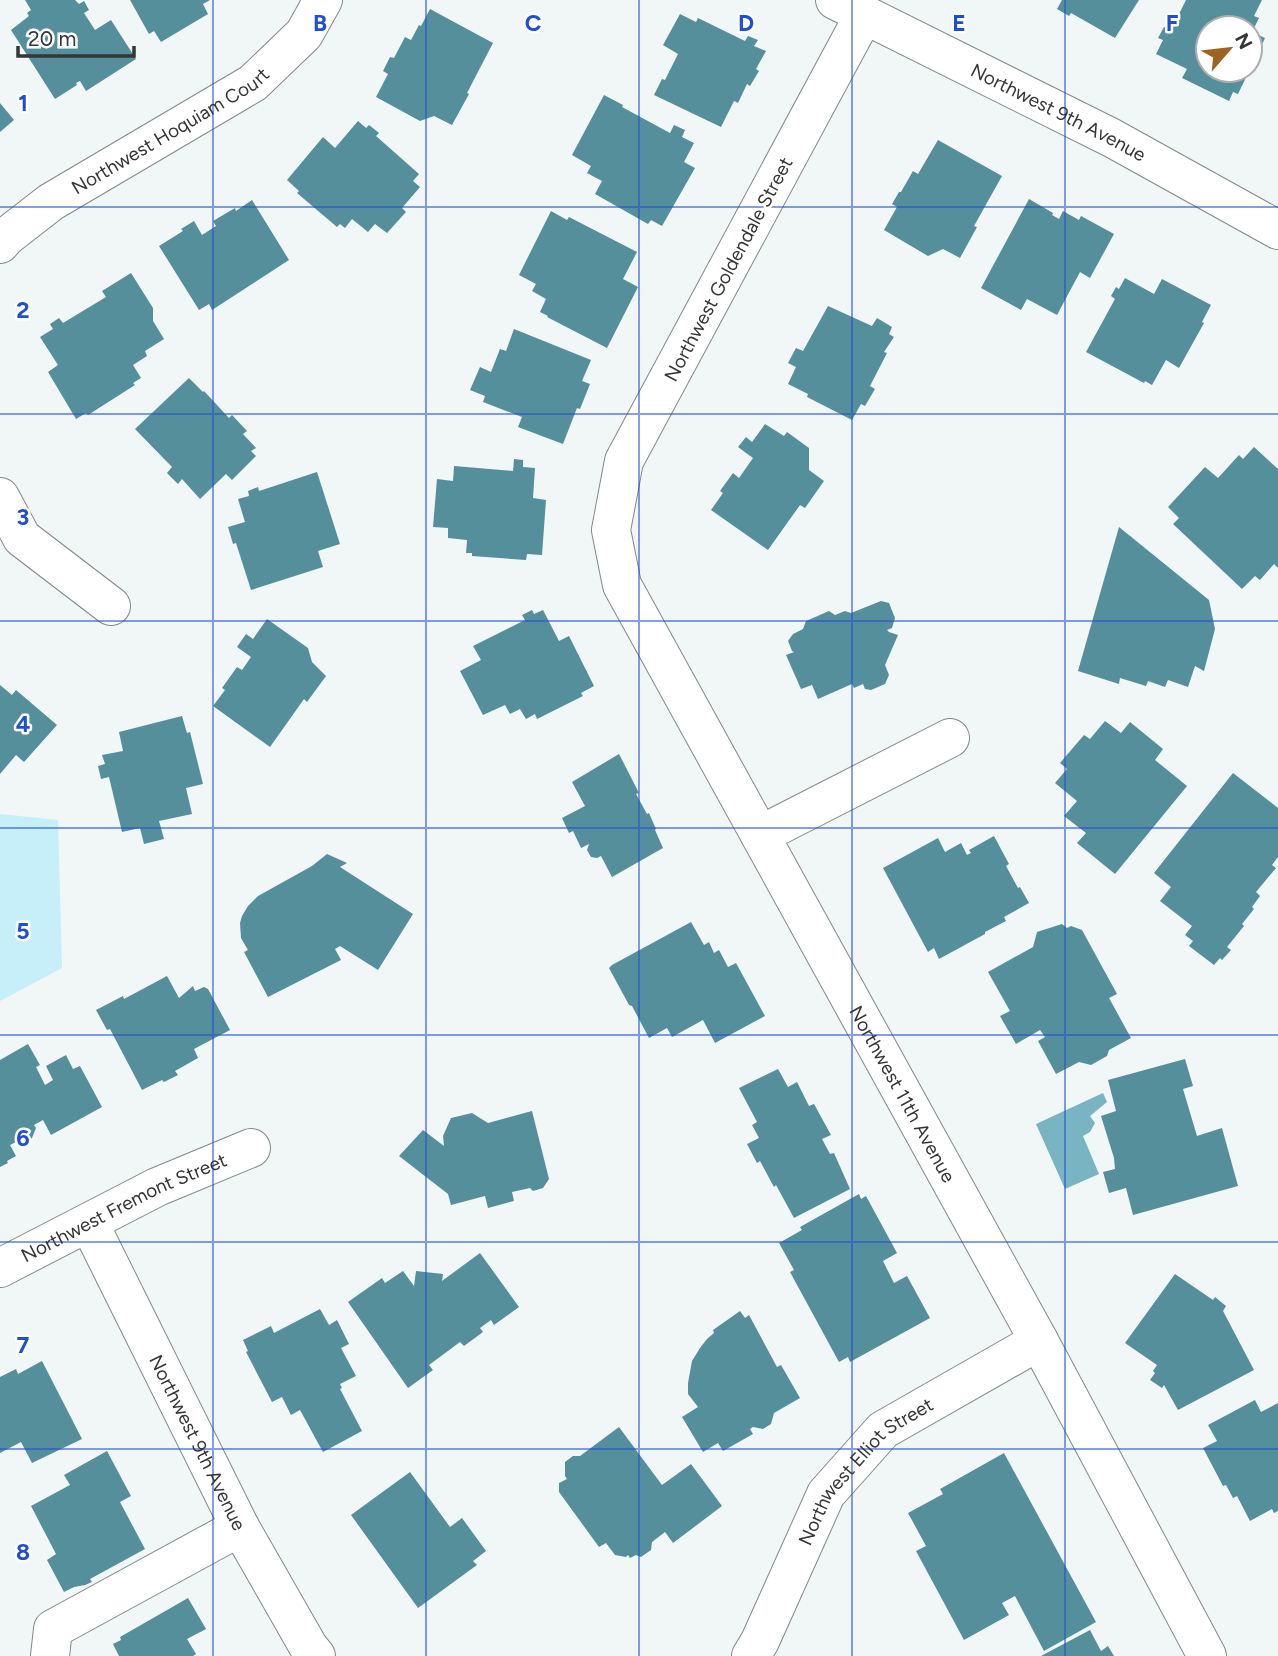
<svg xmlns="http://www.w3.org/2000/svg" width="1278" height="1656" viewBox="0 0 1278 1656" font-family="Figtree,sans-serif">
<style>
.green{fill:#c6eff9}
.water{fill:#79b4c2}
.building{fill:#558f9c;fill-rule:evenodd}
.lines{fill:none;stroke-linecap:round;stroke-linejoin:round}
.minor-casing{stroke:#838889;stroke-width:40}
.minor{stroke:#fff;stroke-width:38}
.grid{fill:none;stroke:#1d4ed8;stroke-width:2;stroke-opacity:0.55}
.labels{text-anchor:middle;stroke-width:5;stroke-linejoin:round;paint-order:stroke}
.street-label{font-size:19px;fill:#343636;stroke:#fff}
.grid-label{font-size:23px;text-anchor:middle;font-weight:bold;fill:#1d4ed8;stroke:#fff;stroke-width:5;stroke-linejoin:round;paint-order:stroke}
</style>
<rect width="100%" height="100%" fill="#f1f6f7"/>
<path class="green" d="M0,814l58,6 4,148 -62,33z"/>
<path class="water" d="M1103,1093l4,9 -17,14 5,7 -5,9 -7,4 16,38 -34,15 -29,-65z"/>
<g class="building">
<path d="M25,0h50l4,4 5,-3 5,9 -5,3 11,17 16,-10 25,39 -50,32 -6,-10 -4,2 1,2 -22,14 -44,-69 18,-14 -2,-3 4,-3z"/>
<path d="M130,0h80l-7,4 5,10 -47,28 -7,-11 -5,3z"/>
<path d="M1062,0h77l-24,38 -44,-25 -2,3 -12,-7z"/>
<path d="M1186,0h76l-8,16 5,2 -7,14 13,6 -27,56 -5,-2 -4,9 -47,-23 5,-9 -31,-15 7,-14 -5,-2 6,-11 7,3zM1208,28h42v42h-42z"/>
<path d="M430,9l63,34 -26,50 2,1 -17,31 -18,-9 -14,5 -44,-24 12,-23 -5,-3 7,-14 4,1 11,-21 6,3 8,-15 2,1z"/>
<path d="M680,14l16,8 2,-4 47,23 3,-5 10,4 -4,6 12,5 -10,18 3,2 -9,15 -3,-2 -9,19 -4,-2 -13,26 -67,-32 8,-16 3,1 13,-26 -15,-9z"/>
<path d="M604,95l19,10 -1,2 48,26 4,-8 11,5 -3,7 12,6 -10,19 11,6 -33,58 -11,-6 -3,4 -53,-30 7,-13 -15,-8 4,-7 -19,-11z"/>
<path d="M0,103l14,17 -14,12z"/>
<path d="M358,121l8,7 3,-3 10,8 -3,3 43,38 -6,7 7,6 -18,21 4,4 -19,21 -12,-9 -7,8 -16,-13 -7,9 -5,-4 -3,3 -40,-34 2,-2 -12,-11 36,-43 12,11z"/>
<path d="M938,140l64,36 -28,50 3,1 -17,31 -17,-9 -15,7 -44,-26 13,-23 -5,-3 7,-12h2l12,-21 5,3z"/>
<path d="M1029,199l24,14 -1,2 7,4 4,-8 16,9 2,-4 33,18 -24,44 -10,-6 -23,43 -30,-16 -6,11 -40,-22z"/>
<path d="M252,200l37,60 -77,50 -3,-6 -10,6 -40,-64 24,-15 -2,-2 13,-8 8,14 14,-9 -3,-5 22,-13 1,3z"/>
<path d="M551,211l16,9 2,-3 68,35 -14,27 15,8 -31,61 -60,-31 1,-1 -8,-4 6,-13 -14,-8 4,-7 -17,-9z"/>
<path d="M131,273l22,35v13l11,18 -19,12 2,5 -14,9 8,13 -8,5 2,2 -47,30 -2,-2 -10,6 -28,-47 10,-7 -18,-28 13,-8 -3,-5 9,-6 4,5 43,-26 -4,-6z"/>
<path d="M1125,278l29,16 8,-15 49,26 -9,17 2,1 -25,45 -13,-8 -14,25 -7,-4 -1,2 -58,-31 29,-53 -4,-3 5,-9 3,2z"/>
<path d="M828,306l44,20 5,-8 15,9 -3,7 5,3 -10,15 3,1 -17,33 5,3 -10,17 -4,-2 -9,16 -45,-23 1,-3 -20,-10 8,-17 -8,-4 8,-15 7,3z"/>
<path d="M514,329l77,31 -9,21 8,3 -10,25 -3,-1 -14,36 -45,-17 4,-10 -39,-15 2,-6 -15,-6 10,-23 11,5 9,-23 6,2z"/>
<path d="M189,378l14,14 1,-1 25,27 3,-3 15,16 -4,3 13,14 -5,3 5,5 -24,24 -6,-6 -26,25 -18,-20 -4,5 -11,-11 5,-6 -37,-38z"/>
<path d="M765,424l19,12 3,-4 22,16v22l15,11 -19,27 -5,-3 -32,45 -57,-40 12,-17 -3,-2 13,-18 6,5 14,-20 -15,-11 8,-10 6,5z"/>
<path d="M1254,447l24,22v99l-4,-4 -14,16 -5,-4 -13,13 -69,-65 6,-6 -11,-11 37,-40 13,11 21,-23 4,4z"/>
<path d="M514,459l9,1v7l12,1 -2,30 13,2 -4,55 -15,-1 -1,6 -54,-4v-3h-6l1,-13 -19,-2v-10l-15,-1 4,-48 16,2 1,-15 59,5z"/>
<path d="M317,472l23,72 -22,7 5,16 -72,23 -15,-47 -3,1 -5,-17 17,-5 -7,-23 11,-3 -1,-5 10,-4 1,4z"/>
<path d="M1119,527l90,73 6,29 -11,42 -9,-5 -7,21 -20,-7 -3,7 -17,-6 -2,5 -26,-8 -1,6 -41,-13z"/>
<path d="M881,601l8,2 6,15 -3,10 -5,2 2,2 9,3 -13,30 4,10 -4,9 -14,6 -6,-1 -2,-5 -9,4 -2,-4 -34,15 -6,-14 -11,4 -15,-34 8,-3 -2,-1 -4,-10 5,-7 10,-5 3,-8 23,-10 6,4 10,-4 6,2z"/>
<path d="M532,610l2,4 9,-4 16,31 10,-5 25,50 -13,7 2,3 -46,23 -2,-5 -9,5 -6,-10 -10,5 -5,-9 -22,10 -23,-44 21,-11 -8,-14 52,-26 -3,-5z"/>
<path d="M267,619l41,29 4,14 14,14 -19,26 -3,-3 -34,48 -57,-41 12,-16 -3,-2 15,-21 5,3 9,-13 -14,-10 9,-13 7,5z"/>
<path d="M0,685l12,10 4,-5 41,35 -33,37 -8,-7 -16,19z"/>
<path d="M182,716l5,17 3,-1 13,52 -17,4 6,26 -33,7 5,18 -20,5 -4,-16 -18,4 -13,-55 -8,2 -3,-13 7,-2 -3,-9 21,-4 -4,-19z"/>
<path d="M1105,721l16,12 9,-11 33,27 -8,11 32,26 -72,88 -38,-31 9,-10 -22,-17 13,-15 -22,-18 12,-14 -7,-6 24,-28 6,4z"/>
<path d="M619,754l20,39 -3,1 11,20 2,-1 7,16 -1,1 8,18 -51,29 -11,-21 -4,2 -6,-1 -4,-7 2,-6 -8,4 -8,-17 -4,2 -7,-15 23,-12 -13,-24z"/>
<path d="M1233,773l45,35v49l-6,8 4,3 -20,24 4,4 -8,11 2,2 -12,15 2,2 -17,21 4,3 -9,10 -2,-2 -6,7 -25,-19 4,-5 -8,-6 7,-9 -32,-25 11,-14 -17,-14z"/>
<path d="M994,836l15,28 -3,2 12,22 2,-1 9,16 -25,14 2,4 -21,11v2l-46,25 -5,-11 -6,4 -45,-84 55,-30 7,14 16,-9 6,12 4,-2 -2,-3z"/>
<path d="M327,854l20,9 -7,4 73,47 -35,56 -38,-24 -5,3 6,11 -73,37 -24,-45 4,-2 -7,-12 -1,-15 2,-7 6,-10 10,-10 54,-30z"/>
<path d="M691,922l13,23 5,-3 5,11 5,-3 9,17 8,-4 29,53 -50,27 -12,-23 -31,17 -5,-9 -18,10 -17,-32 -3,-1 -20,-37 3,-3z"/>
<path d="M1062,924l5,4 4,-2 11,4 35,64 -8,4 22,40 -22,12 -2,6 -16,9 -12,-3 -23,12 -18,-33 7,-4 -5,-7 -24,14 -16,-28 10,-5 -22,-39 45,-25 4,-15z"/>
<path d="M167,976l12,22 14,-12 2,5 9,-4 4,2 22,41 -36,19 4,9 -23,13 3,4 -14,7 -2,-2 -20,10 -32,-61 -3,1 -11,-20 27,-14 1,3z"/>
<path d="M28,1044l12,21 -4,2 9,18 8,-5 -7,-14 20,-11 7,14 7,-3 22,41 -51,28 -8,-15 -9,5 2,3 -4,10 -10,6 -6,-2 -6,3 6,11 -9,5 1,2 -8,4v-107z"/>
<path d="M1185,1059l8,27 -10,3 14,47 25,-8 16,58 -105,29 -7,-27 -17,5 -6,-21 12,-3 -1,-11 -13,-42 15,-5 -8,-31z"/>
<path d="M778,1069l10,18 9,-5 12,24 5,-2 17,31 -9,4 8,15 4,-1 16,36 -56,29 -18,-33 -2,2 -14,-26 -3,2 -10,-19 12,-6 -7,-13 5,-3 -18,-34z"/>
<path d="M532,1111l17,68 -6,9 -10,3 -3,-3 -18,4 2,9 -26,7 -3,-12 -34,9 -3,-11 -49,-38 24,-26 21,16 -1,-10 8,-18 21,-5 16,10z"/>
<path d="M859,1194l2,5 5,-3 31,57 -14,8 11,22 13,-7 23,42 -80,44 -2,-5 -9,5 -49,-90 4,-2 -15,-27 23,-13 -2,-3z"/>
<path d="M480,1253l39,54 -25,18 -3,-5 -11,8 3,4 -19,14 -4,-4 -31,23 4,5 -25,18 -60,-86 34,-24 3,5 18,-12 11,15 2,-15 27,3 -1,7z"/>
<path d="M1175,1274l38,26 2,-3 11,9 -3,5 31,59 -76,40 -14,-25 -2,3 -12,-8 5,-7 -2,-2 4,-6 -32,-22z"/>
<path d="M320,1309l9,16 8,-5 12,24 -8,4 15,28 -16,8 2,4 -2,1 22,42 -39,21 -23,-42 -9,5 -9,-18 -10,5 -26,-50 2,-1 -5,-11 28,-14 3,7z"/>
<path d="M740,1311l5,7 4,-3 28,52 4,-2 19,33 -26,15 -3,11 -8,5 -10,-2 -3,2 3,5 -30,17 -5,-8 -15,9 -21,-35 16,-10 -10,-13v-11l4,-22 8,-13 7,-9 7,-6 -1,-3z"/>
<path d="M42,1361l40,78 -50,24 -11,-21 -21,11v-76l16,-8 2,5z"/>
<path d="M1255,1400l6,12 17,-9v108l-4,2 -2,-4 -22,12 -13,-25 -4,2 -7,-13 -3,1 -20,-38 14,-7 -9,-16z"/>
<path d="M619,1427l43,58 29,-21 31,42 -49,37 -8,-11 -13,10 -1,8 -10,7 -5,-2 -6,3 -2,-3 -2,2 -11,-2 -9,-12 -7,4 -40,-55v-9l8,-4 -2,-3v-14l8,-6h7z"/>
<path d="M107,1451l24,45 -11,6 25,47 -55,30 2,3 -7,3 -11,2 -10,5 -17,-32 9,-6 -25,-48 39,-21 -6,-10z"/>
<path d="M1004,1453l92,169 -52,29 -29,-55 -13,7 7,12 -45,25 -48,-89 10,-5 -18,-33 35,-19 -3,-5z"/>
<path d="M410,1472l40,55 12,-9 24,33 -13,10 4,4 -59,43 -67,-93z"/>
<path d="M188,1598l18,31 -19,10 9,15 -3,2h-74l-6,-12 8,-4 -1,-3z"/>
<path d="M1090,1630l11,21 7,-5 6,10h-73z"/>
</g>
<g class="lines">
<defs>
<g id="minor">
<path id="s1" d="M835,0l277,138 166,92"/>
<path id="s2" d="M864,15l-240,446 -13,69 11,55 417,756 168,315"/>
<path id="s3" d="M0,244l6,-7 45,-35 202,-119 51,-49 19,-34"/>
<path d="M0,497l22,41 89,68"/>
<path d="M760,835l190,-97"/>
<path id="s4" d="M89,1223l151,304 68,119 8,10"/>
<path id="s5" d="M0,1268l157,-81 94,-39"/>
<path d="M50,1656l3,-27 187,-102"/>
<path id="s6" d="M751,1656l9,-15 66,-147 57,-64 156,-89"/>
</g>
</defs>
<use href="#minor" class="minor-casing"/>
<use href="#minor" class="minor"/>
</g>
<path class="grid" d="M213,0v1656M426,0v1656M639,0v1656M852,0v1656M1065,0v1656M0,207h1278M0,414h1278M0,621h1278M0,828h1278M0,1035h1278M0,1242h1278M0,1449h1278"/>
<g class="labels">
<g class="street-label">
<text dy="7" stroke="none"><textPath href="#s1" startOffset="250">Northwest 9th Avenue</textPath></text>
<text dy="7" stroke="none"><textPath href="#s3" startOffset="205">Northwest Hoquiam Court</textPath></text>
<text transform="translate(728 269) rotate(-62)" y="7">Northwest Goldendale Street</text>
<text dy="7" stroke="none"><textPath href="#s2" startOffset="1214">Northwest 11th Avenue</textPath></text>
<text dy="7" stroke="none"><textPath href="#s5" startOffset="138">Northwest Fremont Street</textPath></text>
<text dy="7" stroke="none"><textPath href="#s4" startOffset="245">Northwest 9th Avenue</textPath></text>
<text dy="7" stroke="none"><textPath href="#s6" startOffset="222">Northwest Elliot Street</textPath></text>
</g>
</g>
<g class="grid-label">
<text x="320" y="31">B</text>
<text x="533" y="31">C</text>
<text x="746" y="31">D</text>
<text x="959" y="31">E</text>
<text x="1172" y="31">F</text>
<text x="23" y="111">1</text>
<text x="23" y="318">2</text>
<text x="23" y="525">3</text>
<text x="23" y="732">4</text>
<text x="23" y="939">5</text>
<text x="23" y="1146">6</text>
<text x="23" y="1353">7</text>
<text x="23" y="1560">8</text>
</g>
<g transform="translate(1229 49) rotate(62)"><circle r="33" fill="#ffffff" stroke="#aeafaf" stroke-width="2"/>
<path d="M0-5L12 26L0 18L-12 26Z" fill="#9e6323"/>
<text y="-10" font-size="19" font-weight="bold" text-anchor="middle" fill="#343636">N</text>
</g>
<path d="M18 46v10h116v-10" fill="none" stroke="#343636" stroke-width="3.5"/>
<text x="28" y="46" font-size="21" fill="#343636" stroke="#ffffff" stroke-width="5" paint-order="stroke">20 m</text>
</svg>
